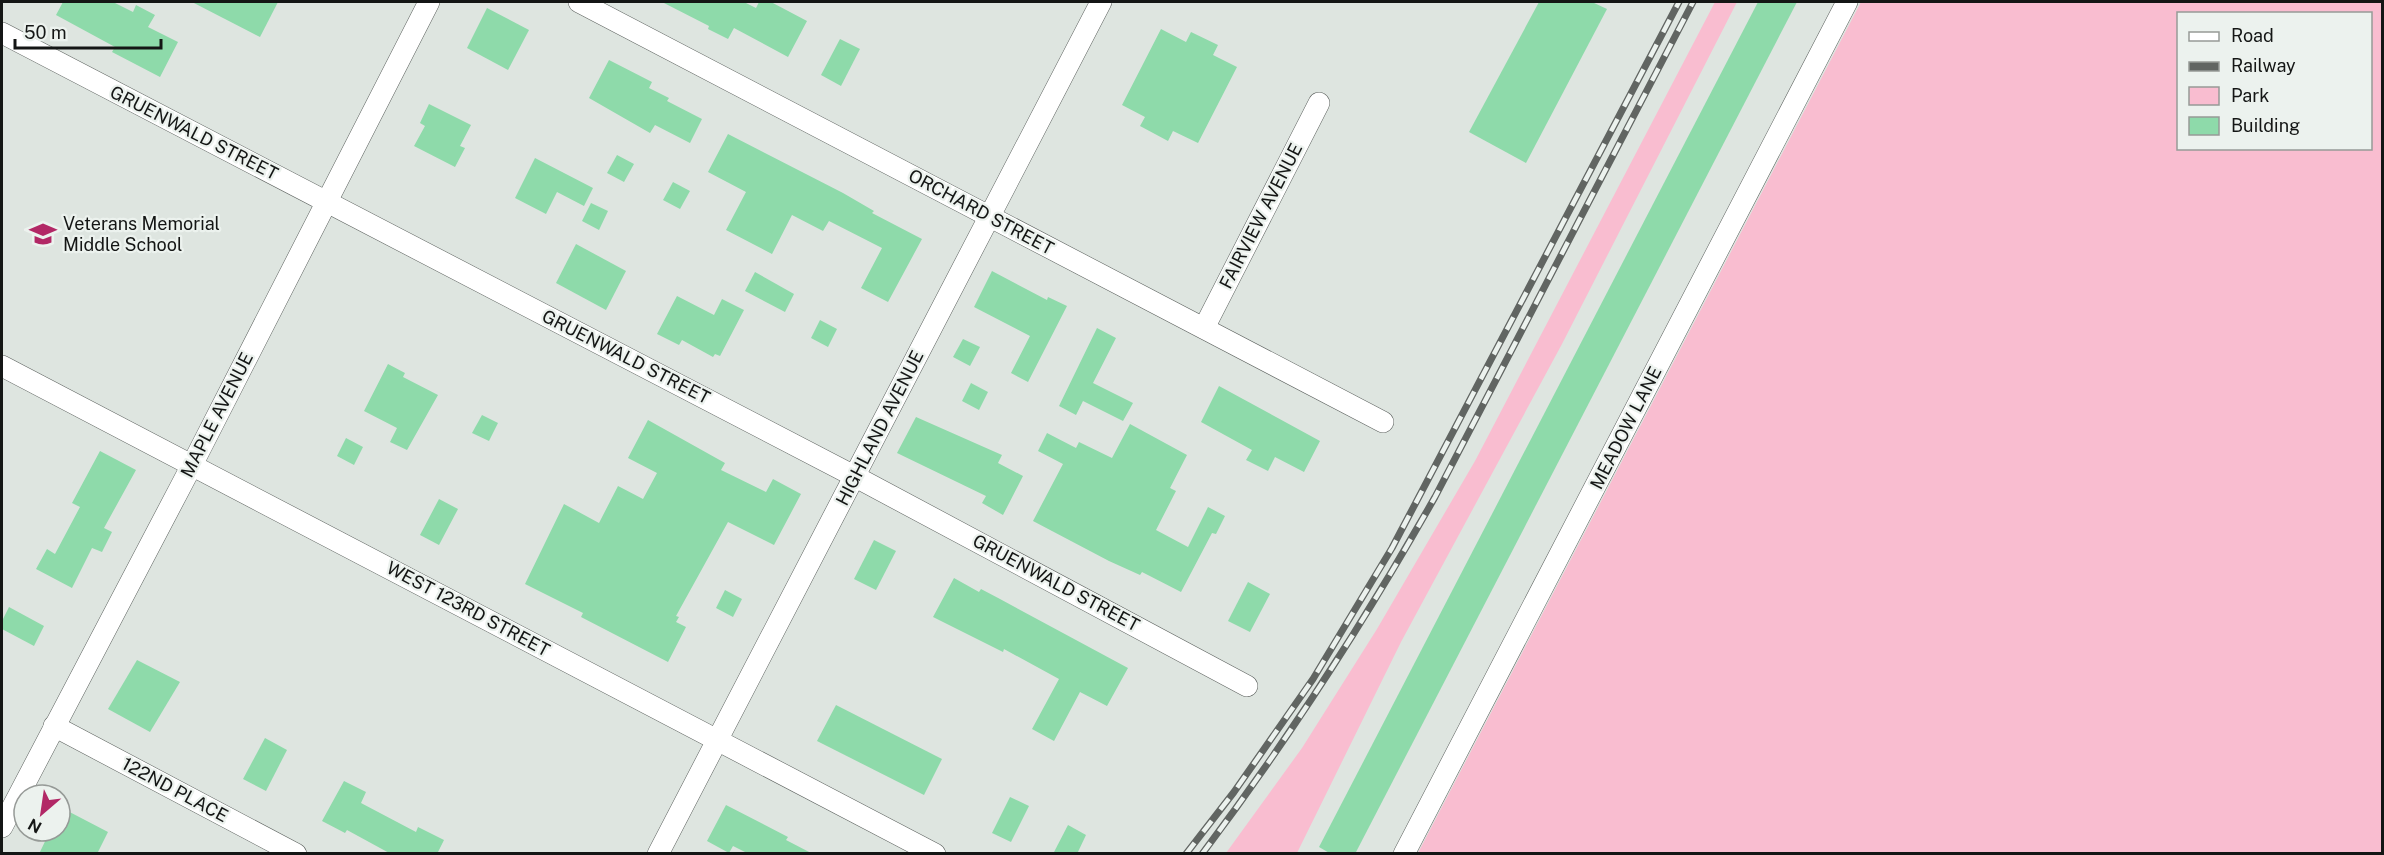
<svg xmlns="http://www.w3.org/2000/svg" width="2384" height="855" viewBox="0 0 2384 855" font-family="'Public Sans',sans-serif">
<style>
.green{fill:#f9bdd0;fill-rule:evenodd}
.building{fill:#8edaaa}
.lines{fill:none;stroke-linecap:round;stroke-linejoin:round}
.minor-casing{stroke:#5d625f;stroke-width:22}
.minor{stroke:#fff;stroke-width:21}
.rail-casing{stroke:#616562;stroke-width:7}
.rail{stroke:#ecf2ee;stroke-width:4.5;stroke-dasharray:14;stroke-linecap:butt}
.labels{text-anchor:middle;stroke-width:4.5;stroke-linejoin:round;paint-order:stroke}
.street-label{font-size:18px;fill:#141615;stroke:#ecf2ee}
.poi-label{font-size:18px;fill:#141615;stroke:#ecf2ee;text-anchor:start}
</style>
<rect width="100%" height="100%" fill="#dee5e0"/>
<g class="green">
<path d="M1715,2h22l-175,342 -161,298 -104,211h-71l76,-105 75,-119 98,-168z"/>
<path d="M1861,2h521v851h-964zM2178,14h192v134h-192z"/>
</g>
<g class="building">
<path d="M63,2h50l20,10 3,-7 19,10 -7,12 30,15 -18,35 -48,-25 3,-5 -59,-32z"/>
<path d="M192,2h86l-18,35z"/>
<path d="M662,2h82l12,6 3,-6h12l36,19 -19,36 -54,-29 -6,11 -20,-10 1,-3z"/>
<path d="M1539,2h53l15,7 -81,154 -57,-31z"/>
<path d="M1758,2h39l-442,852h-24l-12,-7z"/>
<path d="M487,8l42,22 -21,40 -41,-22z"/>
<path d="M1161,29l25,13 5,-10 27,13 -5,10 24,12 -39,76 -25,-12 -5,10 -28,-15 5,-9 -23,-12z"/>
<path d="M840,39l20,10 -19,37 -20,-11z"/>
<path d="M609,60l43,22 -3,6 20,10 -2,3 35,18 -12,24 -35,-18 -5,8 -61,-35z"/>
<path d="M429,104l42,21 -11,21 5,2 -10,19 -41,-21 11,-20 -5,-3z"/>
<path d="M728,134l115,59 31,18 -2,2 50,26 -34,63 -27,-14 21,-40 -53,-27 -6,10 -31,-16 -20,39 -46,-24 20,-38 -38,-20z"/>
<path d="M617,155l17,9 -10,18 -17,-9z"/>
<path d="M535,158l58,30 -9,18 -27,-14 -11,22 -31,-16z"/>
<path d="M673,182l17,9 -10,18 -17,-9z"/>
<path d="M591,203l17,8 -9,19 -17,-9z"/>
<path d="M576,244l50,27 -20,39 -50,-27z"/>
<path d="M992,271l55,29 1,-3 19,9 -39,76 -17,-9 19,-37 -56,-29z"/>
<path d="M755,272l39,22 -9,18 -40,-21z"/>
<path d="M677,296l37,19 8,-16 22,11 -24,46 -5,-2 -2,3 -31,-17 -3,5 -22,-11z"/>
<path d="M820,320l17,9 -9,18 -17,-9z"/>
<path d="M1097,328l19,10 -23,45 40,20 -10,18 -40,-20 -7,14 -17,-9z"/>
<path d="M963,339l17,8 -10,19 -17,-9z"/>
<path d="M388,364l17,9 -2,4 35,18 -31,55 -17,-8 7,-14 -33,-17z"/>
<path d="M971,383l17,9 -9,18 -17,-9z"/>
<path d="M1219,386l101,55 -16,31 -29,-15 -7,14 -22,-11 6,-10 -51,-28z"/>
<path d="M482,415l16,8 -9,18 -17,-8z"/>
<path d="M916,417l86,38 -4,8 25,13 -20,39 -21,-12 4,-7 -89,-43z"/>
<path d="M648,420l77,43 -4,7 45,22 7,-13 28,15 -27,51 -46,-23 -52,94 3,1 -3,5 10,5 -18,35 -87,-45 2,-4 -58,-29 39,-80 35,19 19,-37 25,13 14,-26 -29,-15z"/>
<path d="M1130,424l57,31 -17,33 6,3 -20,39 32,17 20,-40 17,9 -9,18 -4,-1 -31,59 -39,-20 -2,3 -31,-14 -76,-40 30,-57 -25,-13 9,-18 29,15 3,-6 33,16z"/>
<path d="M346,438l17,9 -9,18 -17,-9z"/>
<path d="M100,451l36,19 -32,58 8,4 -10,20 -10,-4 -20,40 -36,-19 11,-20 8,5 25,-47 -8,-4z"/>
<path d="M439,499l19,10 -19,36 -19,-10z"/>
<path d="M874,540l22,11 -20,39 -22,-11z"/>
<path d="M954,578l25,14 2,-3 19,10 128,69 -21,38 -27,-14 -26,49 -22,-12 27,-50 -55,-30 -1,3 -70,-35z"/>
<path d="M1248,582l22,12 -20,38 -22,-11z"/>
<path d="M725,590l17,9 -9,18 -17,-9z"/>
<path d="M9,607l35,19 -10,20 -32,-17v-8z"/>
<path d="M137,660l43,22 -30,50 -42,-23z"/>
<path d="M836,705l106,54 -18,36 -107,-54z"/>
<path d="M265,738l22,12 -21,41 -23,-12z"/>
<path d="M344,781l22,11 -5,11 55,29 2,-5 26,13 -7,14h-46l-44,-24 -2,3 -23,-12z"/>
<path d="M1010,797l19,9 -18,36 -19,-9z"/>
<path d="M726,805l62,32 -2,3 27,14h-64l-16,-8 -4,7 -22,-12z"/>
<path d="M60,807l48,25 -11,22h-58l11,-23h10z"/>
<path d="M1068,825l18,10 -9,19h-24z"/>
</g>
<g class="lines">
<defs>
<g id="minor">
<path d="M579,2l804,420"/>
<path d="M2,33l852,443 393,210"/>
<path d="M1204,328l115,-225"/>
<path d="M2,366l933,488"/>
<path d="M54,726l242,128"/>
<path d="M2,827l190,-362 237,-463"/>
<path d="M658,854l443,-852"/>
<path d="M1404,854l443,-852"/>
</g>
</defs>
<use href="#minor" class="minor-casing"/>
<use href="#minor" class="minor"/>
<defs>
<g id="rail">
<path d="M1186,854l48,-62 79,-113 79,-131 287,-546"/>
<path d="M1202,854c86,-114 163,-233 233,-357l258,-495"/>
</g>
</defs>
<use href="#rail" class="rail-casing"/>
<use href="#rail" class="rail"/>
</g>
<defs>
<symbol id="school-bare" viewBox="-9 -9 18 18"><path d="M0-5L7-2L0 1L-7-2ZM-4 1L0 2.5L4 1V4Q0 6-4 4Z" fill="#b22866" stroke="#ecf2ee" stroke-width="2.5" paint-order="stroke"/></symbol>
</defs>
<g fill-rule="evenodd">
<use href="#school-bare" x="24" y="215" width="38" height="38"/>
</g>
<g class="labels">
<g class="street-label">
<text transform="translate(194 133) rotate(27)" y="6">GRUENWALD STREET</text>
<text transform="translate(981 212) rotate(28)" y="6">ORCHARD STREET</text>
<text transform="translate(1261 216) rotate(-63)" y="6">FAIRVIEW AVENUE</text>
<text transform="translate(626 357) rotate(27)" y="6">GRUENWALD STREET</text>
<text transform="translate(217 415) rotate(-63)" y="6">MAPLE AVENUE</text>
<text transform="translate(880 428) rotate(-63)" y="6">HIGHLAND AVENUE</text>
<text transform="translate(1626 428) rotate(-63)" y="6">MEADOW LANE</text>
<text transform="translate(1056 583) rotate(28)" y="6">GRUENWALD STREET</text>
<text transform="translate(468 609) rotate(28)" y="6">WEST 123RD STREET</text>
<text transform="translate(175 790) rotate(28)" y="6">122ND PLACE</text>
</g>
<g class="poi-label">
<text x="63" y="230">Veterans Memorial<tspan x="63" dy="21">Middle School</tspan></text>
</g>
</g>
<rect width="2384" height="855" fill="none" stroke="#141615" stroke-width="6"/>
<rect x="2177" y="12" width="195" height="138" fill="#ecf2ee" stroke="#969a97" stroke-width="1.5"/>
<rect x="2189" y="32" width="30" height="9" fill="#ffffff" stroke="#969a97" stroke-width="1.5"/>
<text x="2231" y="42" font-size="18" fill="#141615">Road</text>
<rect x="2189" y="62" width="30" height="9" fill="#616562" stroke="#969a97" stroke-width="1.5"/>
<text x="2231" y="72" font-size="18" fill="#141615">Railway</text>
<rect x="2189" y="87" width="30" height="18" fill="#f9bdd0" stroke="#969a97" stroke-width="1.5"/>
<text x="2231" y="102" font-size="18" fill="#141615">Park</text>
<rect x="2189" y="117" width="30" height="18" fill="#8edaaa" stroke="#969a97" stroke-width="1.5"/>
<text x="2231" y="132" font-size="18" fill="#141615">Building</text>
<g transform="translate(42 813) rotate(209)"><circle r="28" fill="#ecf2ee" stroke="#969a97" stroke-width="1.5"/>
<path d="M0-4.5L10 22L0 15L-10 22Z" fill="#b22866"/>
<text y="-9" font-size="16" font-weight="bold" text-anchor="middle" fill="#141615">N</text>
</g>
<path d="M15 39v9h146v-9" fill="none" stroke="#141615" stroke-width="3"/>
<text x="24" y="39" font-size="18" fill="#141615" stroke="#ecf2ee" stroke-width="4.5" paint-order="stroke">50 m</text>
</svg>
